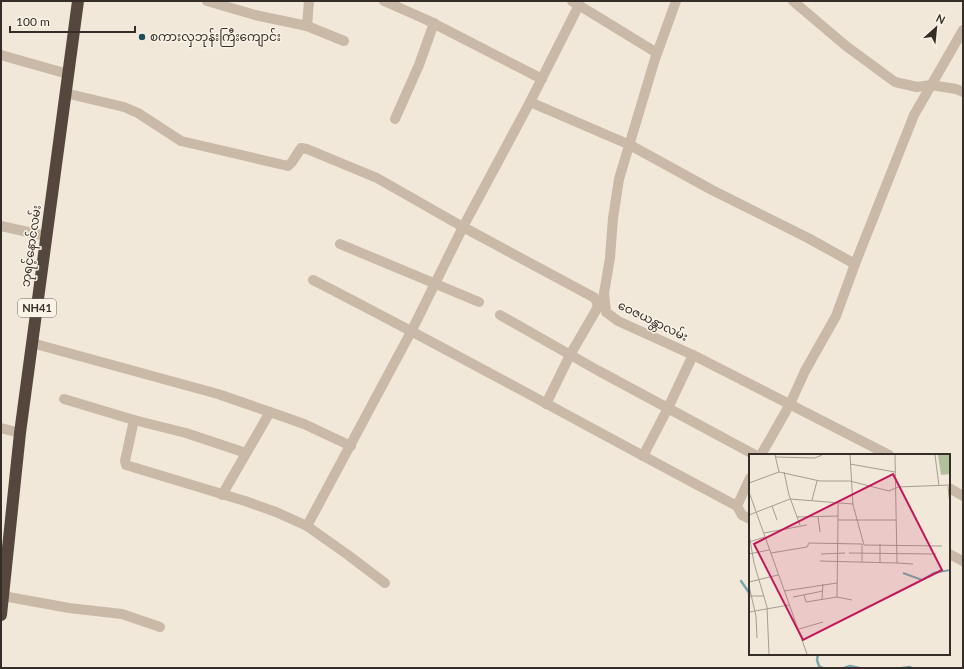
<svg xmlns="http://www.w3.org/2000/svg" width="964" height="669" viewBox="0 0 964 669" font-family="Lato,'Noto Sans Myanmar',sans-serif">
<style>
.lines{fill:none;stroke-linecap:round;stroke-linejoin:round}
.stream{stroke:#79a8ae;stroke-width:2.5}
.minor{stroke:#c9b9a6;stroke-width:10}
.highway{stroke:#56473e;stroke-width:12}
.poi-dot{fill:#1d4f56;stroke:#f9f2e6;stroke-width:1.5}
.labels{text-anchor:middle;stroke-width:3;stroke-linejoin:round;paint-order:stroke}
.shield{fill:#f9f2e6;stroke:#706860;stroke-width:1}
.shield-label{font-size:11px;font-weight:bold;fill:#352d27}
.poi-label{font-size:12px;fill:#352d27;stroke:#f9f2e6;text-anchor:start}
.street-label{font-size:12px;fill:#352d27;stroke:#f9f2e6}
.inset-river{fill:none;stroke:#79a8ae;stroke-width:2}
.inset-road{fill:none;stroke:#a69d92;stroke-width:1}
.view{fill:#c2185b;fill-opacity:0.15;stroke:#c2185b;stroke-width:2}
.inset-edge{fill:none;stroke:#352d27;stroke-width:2}
</style>
<rect width="100%" height="100%" fill="#f1e8da"/>
<g class="lines">
<g class="stream">
<path d="M741,581l9,13"/>
<path d="M818,654l-1,6 2,6 4,2"/>
<path d="M844,668l6,-2 9,2"/>
<path d="M903,668l6,-1 3,1"/>
</g>
<g class="minor">
<path d="M207,1l48,14 52,11 37,15"/>
<path d="M384,1l43,19 115,59"/>
<path d="M572,1l85,52"/>
<path d="M676,1l-21,58 -36,120 -6,39 -3,40 -6,35 2,19 12,9 75,34 196,100"/>
<path d="M793,1l53,45 49,36 22,5 14,-2 25,4 7,3"/>
<path d="M579,5l-49,97 100,43 82,45 96,48 47,26"/>
<path d="M307,26l2,-25"/>
<path d="M1,55l67,19"/>
<path d="M65,93l59,14 14,6 43,28 103,24 4,1 4,-4 9,-14 6,1 70,29 86,49 132,71 3,8 -3,6 -25,43 -24,49"/>
<path d="M395,119l24,-54 15,-42"/>
<path d="M1,226l45,10"/>
<path d="M340,244l139,58"/>
<path d="M313,280c143,73 282,151 424,226"/>
<path d="M500,315l97,55 158,85"/>
<path d="M32,343l186,51 52,18 34,12 47,22"/>
<path d="M64,399l70,21 52,13 60,20"/>
<path d="M134,420l-9,41 1,4 119,36 31,11 31,14 41,29 37,28"/>
<path d="M1,428l19,5"/>
<path d="M761,455l29,-51 15,-33 31,-55 19,-52 59,-149 49,-85"/>
<path d="M643,456l25,-48 25,-53"/>
<path d="M750,478l-13,28 5,9 8,4"/>
<path d="M949,488l14,8"/>
<path d="M222,495l48,-83"/>
<path d="M307,526l105,-196 51,-103 67,-125"/>
<path d="M949,554l14,7"/>
<path d="M3,596l66,12 53,6 38,13"/>
</g>
<path class="highway" d="M1,615l19,-182 58,-432"/>
</g>
<circle class="poi-dot" cx="142" cy="37" r="4"/>
<g class="labels">
<rect class="shield" x="18" y="299" width="38" height="18" rx="3"/>
<g class="shield-label">
<text x="37" y="312">NH41</text>
</g>
<g class="poi-label">
<text x="150" y="41">စကားလှဘုန်းကြီးကျောင်း</text>
</g>
<g class="street-label">
<text transform="translate(31 246) rotate(-82)" y="4">ဘုရင့်နောင်လမ်း</text>
<text transform="translate(653 321) rotate(26)" y="4">ဝေဇယန္တာလမ်း</text>
</g>
</g>
<g transform="translate(749 454)">
<rect width="201" height="201" fill="#f1e8da"/>
<path d="M189,1h12v19l-9,1z" fill="#b1c09a"/>
<path class="inset-river" d="M154,119l19,7 12,-7 16,-3"/>
<path class="inset-road" d="M26,1l4,17M101,1l3,50 11,40 78,1M146,1l2,108 16,1M186,1l4,31M26,3l40,1 7,-3M101,10l45,8M35,18l5,23 11,30M0,29l30,-11 41,9h30l39,10 9,-4 52,-2M199,32l2,19M0,38l58,162M63,46l5,-19M89,49v17h58M23,52l5,14M0,61l41,-16 63,5M69,62l2,16M48,63l41,-1M15,79l43,-8M0,80l5,29 13,44 2,47M0,88l16,-5M131,90v19M22,99l36,-6 2,-4 53,1v18M100,99l87,1M0,100l20,-4M72,100l24,-1M71,107l77,2M0,128l29,-7M0,132l7,30 1,22M35,137l53,-8M55,141l2,7 31,-5 15,3M0,142h15M44,143l30,-6M88,143l1,-77M73,145l1,-15M0,158l40,-7M50,175l24,-7"/>
<path class="view" d="M144,20l49,96 -139,70 -49,-96z"/>
<rect width="201" height="201" class="inset-edge"/>
</g>
<rect width="964" height="669" fill="none" stroke="#352d27" stroke-width="4"/>
<g transform="translate(936 28) rotate(27)" stroke="#f9f2e6" stroke-width="3" paint-order="stroke">
<path d="M0-3L7 15L0 10L-7 15Z" fill="#352d27"/>
<text y="-6" font-size="11" font-weight="bold" text-anchor="middle" fill="#352d27">N</text>
</g>
<path d="M10 26v6h125v-6" fill="none" stroke="#352d27" stroke-width="2"/>
<text x="16" y="26" font-size="12" fill="#352d27" stroke="#f9f2e6" stroke-width="3" paint-order="stroke">100 m</text>
</svg>
